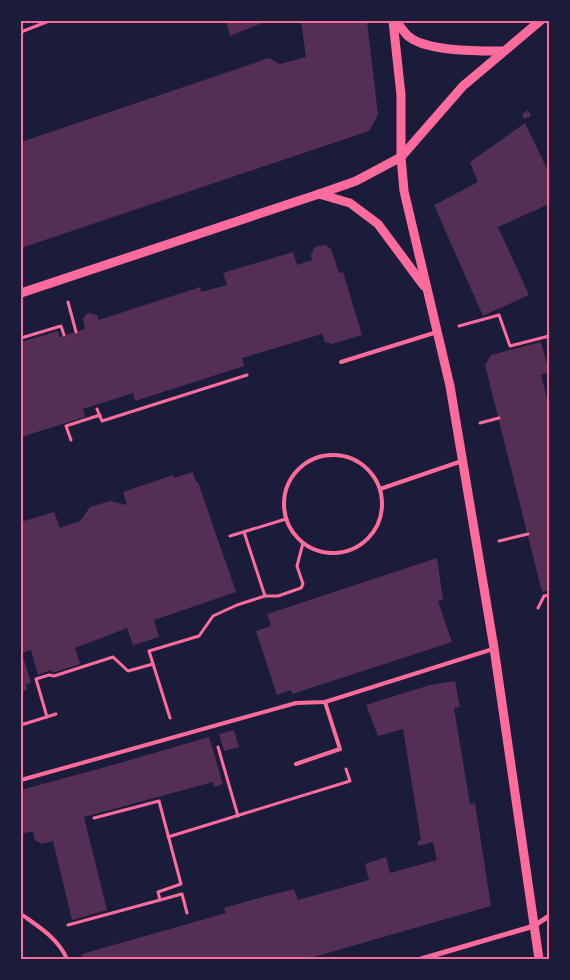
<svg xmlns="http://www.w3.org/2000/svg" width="570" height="980" viewBox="0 0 570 980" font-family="'Alegreya Sans',sans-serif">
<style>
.building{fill:#542f53}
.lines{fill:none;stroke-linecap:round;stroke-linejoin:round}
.path{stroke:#ff6b9d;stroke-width:3}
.service{stroke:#ff6b9d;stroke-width:4}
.minor{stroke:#ff6b9d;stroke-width:5}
.tertiary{stroke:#ff6b9d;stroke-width:9}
.neatline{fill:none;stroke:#ff6b9d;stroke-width:2}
</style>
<rect width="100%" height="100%" fill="#1b1b3a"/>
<g class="building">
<path d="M226,21h41l-37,15z"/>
<path d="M301,21h66l11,94 -9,16 -348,117v-106l248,-84 11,6 26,-7z"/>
<path d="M528,110l3,6 -7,3 -2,-5z"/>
<path d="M525,123l24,50v31l-51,23 31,68 -46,21 -49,-111 44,-23 -8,-20z"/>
<path d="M325,245l6,4 8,24 4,-1 19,63 -30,9 -7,-2 -3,-8 -80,24 2,8 -109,35 -2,-8 -50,16 2,8 -64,20v-95l37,-11 1,6 26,-8 -2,-10 3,-5 3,-1 8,2 2,5 101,-33 1,5 26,-7 -4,-12 70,-21 4,13 15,-5 -1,-5 3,-7 3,-2z"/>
<path d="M541,342l8,30 -8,3 8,31v184l-7,2 -57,-227 6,-10z"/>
<path d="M193,472l3,10h2l38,110 -82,28 5,17 -26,8 -6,-17 -52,20 5,16 -28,9 -1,-3 -13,5 -7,-25 -9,3 9,30 -5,1 1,6 -6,2v-170l33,-10 6,16 20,-7 10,-14 20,-6 17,4 -4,-13 50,-17 1,3z"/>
<path d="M437,558l6,42 -5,1 14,41 -160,52 -1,-4 -14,5 -21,-64 15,-5 -4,-12z"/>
<path d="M455,681l5,26 -6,1 16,96 5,-1 16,103 -184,53h-224l-1,-5 144,-41 -2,-5 35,-10 35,-9 4,11 71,-20 -4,-16 21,-7 4,16 47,-13 -4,-18 -15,4v-5l3,-1 -18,-111 -25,7 -12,-31 64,-20z"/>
<path d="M234,730l5,17 -15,4 -5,-17z"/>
<path d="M209,737l14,47 -9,3 -1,-5 -129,35 23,93 -35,10 -19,-79 -11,3 -7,-4 -2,-9 -12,3v-44l88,-24z"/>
</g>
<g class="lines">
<g class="path">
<path d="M21,32l28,-11"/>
<path d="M68,302l8,30"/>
<path d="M459,326l40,-11 11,31 39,-10"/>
<path d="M21,338l40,-12 3,9"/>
<path d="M97,409l5,12 145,-46"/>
<path d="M480,423l19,-5"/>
<path d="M71,440l-5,-14 34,-11"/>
<path d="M244,532l21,64"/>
<path d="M230,536l56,-17"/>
<path d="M499,541l29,-7"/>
<path d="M538,608l6,-12 5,-1"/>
<path d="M47,717l-11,-38 13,-4 5,1 59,-19 15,14 25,-7"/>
<path d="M170,718l-21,-67 50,-15 14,-20 24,-11 28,-9h13l23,-8 2,-4 -6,-18 6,-23"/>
<path d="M21,725l35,-11"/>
<path d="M218,747l20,69"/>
<path d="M168,837l182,-56 -4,-12"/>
<path d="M160,900l22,-6 5,19"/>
<path d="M68,925l92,-25 -2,-8 23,-8 -22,-83 -65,17"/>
</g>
<g class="service">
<path d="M341,362l96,-30"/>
<circle cx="333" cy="504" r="49"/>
<path d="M380,489l82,-28"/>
<path d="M296,764l44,-15 -15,-47"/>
<path d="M21,780l275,-77 29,-1 168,-53"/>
<path d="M21,914c18,13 37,24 46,45"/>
</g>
<path class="minor" d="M421,959l113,-33 15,-10"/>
<g class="tertiary">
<path d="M393,21l8,74v62l3,34 46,195 44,262 45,311"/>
<path d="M396,21c4,5 8,11 12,15 19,16 72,15 95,15"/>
<path d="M319,194l31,9 28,21 46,62"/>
<path d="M21,293l298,-99 37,-13 45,-24 62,-71 77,-65"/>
</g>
</g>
<rect width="570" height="980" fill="none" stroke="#1b1b3a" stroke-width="45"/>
<rect x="22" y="22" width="526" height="936" class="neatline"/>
</svg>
